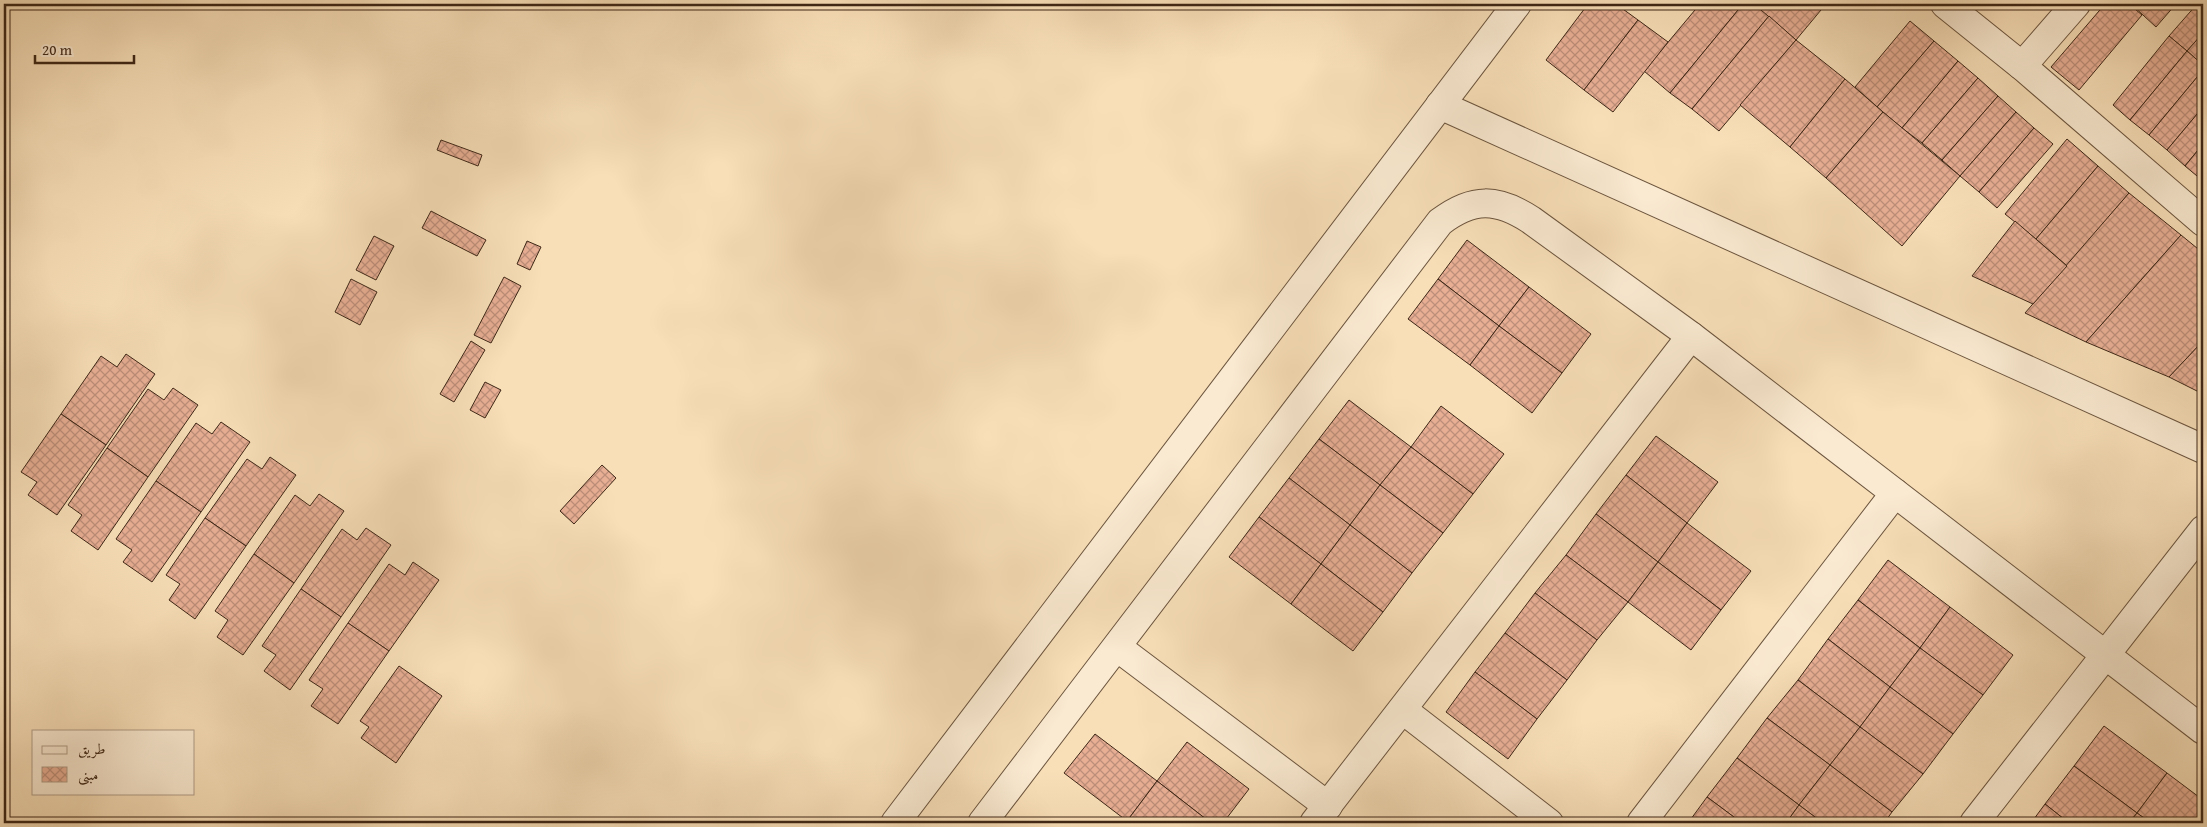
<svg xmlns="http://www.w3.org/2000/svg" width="2207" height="827" viewBox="0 0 2207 827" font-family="'Gentium Book Plus',Amiri,serif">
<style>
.building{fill:url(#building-cross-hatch);stroke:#3e2716}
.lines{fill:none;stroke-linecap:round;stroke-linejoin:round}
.minor-casing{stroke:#6c553e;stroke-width:30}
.minor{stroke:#faead1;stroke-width:28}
</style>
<defs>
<pattern id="building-cross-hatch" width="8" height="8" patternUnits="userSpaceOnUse" patternTransform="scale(1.25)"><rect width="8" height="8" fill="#e8af95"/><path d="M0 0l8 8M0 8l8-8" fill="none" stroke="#bd8e79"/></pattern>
</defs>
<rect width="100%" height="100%" fill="#f8dfb8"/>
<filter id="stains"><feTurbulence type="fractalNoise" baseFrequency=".004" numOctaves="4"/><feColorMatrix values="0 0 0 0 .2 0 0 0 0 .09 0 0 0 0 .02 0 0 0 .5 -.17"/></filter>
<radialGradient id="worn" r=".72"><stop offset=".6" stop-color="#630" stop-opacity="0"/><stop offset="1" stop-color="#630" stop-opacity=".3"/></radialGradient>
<g class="building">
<path d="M1588,4h28l22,16 -54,70 -38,-30z"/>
<path d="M1700,4h43l-73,89 -26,-22z"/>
<path d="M1743,4h11l15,12 -77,93 -22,-16z"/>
<path d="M1754,4h72l-30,36z"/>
<path d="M2105,4h24l13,11 -63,75 -28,-23z"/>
<path d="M2131,4h45l-20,23z"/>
<path d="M2197,4h6v29l-16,18 -18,-15z"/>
<path d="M1769,16l27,24 -77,91 -27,-22z"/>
<path d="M1638,20l30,22 -55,70 -29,-22z"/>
<path d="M1910,21l24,20 -57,66 -22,-20z"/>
<path d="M2203,33v32l-16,-14z"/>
<path d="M2169,36l18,15 -57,69 -17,-15z"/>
<path d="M1796,40l49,39 -55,68 -50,-42z"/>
<path d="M1934,41l24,20 -56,67 -25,-21z"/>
<path d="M2187,51l16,14v5l-54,65 -19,-15z"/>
<path d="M1958,61l20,17 -56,65 -20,-15z"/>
<path d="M2203,70v37l-36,43 -18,-15z"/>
<path d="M1978,78l20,18 -56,64 -20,-17z"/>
<path d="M1845,79l38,33 -57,66 -36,-31z"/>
<path d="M1998,96l18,16 -56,64 -18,-16z"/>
<path d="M2203,107v37l-18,22 -18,-16z"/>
<path d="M1883,112l77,64 -58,70 -76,-68z"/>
<path d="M2016,112l18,16 -55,64 -19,-16z"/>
<path d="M2034,128l19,16 -56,64 -18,-16z"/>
<path d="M2067,139l31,27 -62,73 -31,-25z"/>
<path d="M441,140l41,15 -4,11 -41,-16z"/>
<path d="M2203,144v37l-18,-15z"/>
<path d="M2098,166l31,27 -62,73 -31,-27z"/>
<path d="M2129,193l52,42 -95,107 -61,-29z"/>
<path d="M431,211l55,29 -9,16 -55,-28z"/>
<path d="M2015,221l52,45 -34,38 -61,-28z"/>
<path d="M2181,235l22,18v88l-34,36 -83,-35z"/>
<path d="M374,236l20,10 -18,34 -20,-10z"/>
<path d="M1467,240l62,47 -30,39 -61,-47z"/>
<path d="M527,241l14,6 -11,23 -13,-6z"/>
<path d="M504,277l17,9 -30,57 -17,-8z"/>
<path d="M351,279l26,13 -17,33 -25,-13z"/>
<path d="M1438,279l61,47 -29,39 -62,-46z"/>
<path d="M1529,287l62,47 -29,39 -63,-47z"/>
<path d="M1499,326l63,47 -30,40 -62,-48z"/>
<path d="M471,341l14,9 -31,52 -14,-8z"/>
<path d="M2203,341v53l-34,-17z"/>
<path d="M126,354l29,20 -49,71 -45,-31 40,-58 16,11z"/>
<path d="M485,382l16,8 -16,28 -15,-8z"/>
<path d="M173,388l25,17 -50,72 -41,-29 41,-59 16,11z"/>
<path d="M1349,400l62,47 -31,38 -61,-46z"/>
<path d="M1441,406l63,48 -31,40 -62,-47z"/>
<path d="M61,414l45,31 -49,70 -29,-20 9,-13 -16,-10z"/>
<path d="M221,422l29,20 -49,70 -45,-31 40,-58 16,11z"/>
<path d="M1656,436l62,46 -31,41 -61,-48z"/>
<path d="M1319,439l61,46 -30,40 -61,-47z"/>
<path d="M1411,447l62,47 -30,39 -63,-48z"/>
<path d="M107,448l41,29 -50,73 -27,-19 11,-16 -14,-10z"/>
<path d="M270,457l26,18 -50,71 -41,-28 42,-59 15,10z"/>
<path d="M602,465l14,13 -42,46 -14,-13z"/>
<path d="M1626,475l61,48 -29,39 -62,-48z"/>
<path d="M1289,478l61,47 -29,39 -62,-47z"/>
<path d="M156,481l45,31 -49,70 -29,-20 9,-12 -16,-11z"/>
<path d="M1380,485l63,48 -31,40 -62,-48z"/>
<path d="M319,494l25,17 -50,72 -40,-29 41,-59 15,11z"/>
<path d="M1596,514l62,48 -30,40 -62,-47z"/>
<path d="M1259,517l62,47 -30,40 -62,-47z"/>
<path d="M205,518l41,28 -51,73 -26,-19 11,-16 -14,-9z"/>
<path d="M1687,523l64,48 -30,39 -63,-48z"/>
<path d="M1350,525l62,48 -29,39 -62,-48z"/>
<path d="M366,528l25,17 -50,72 -40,-28 41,-60 15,11z"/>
<path d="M254,554l40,29 -51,72 -26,-18 11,-17 -13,-9z"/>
<path d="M1566,555l62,47 -31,38 -62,-47z"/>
<path d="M1888,560l62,47 -30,41 -62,-48z"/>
<path d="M413,562l26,18 -50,71 -41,-28 41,-59 16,11z"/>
<path d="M1658,562l63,48 -30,40 -63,-48z"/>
<path d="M1321,564l62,48 -30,39 -62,-47z"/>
<path d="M301,589l40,28 -51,73 -26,-19 12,-16 -14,-9z"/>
<path d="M1535,593l62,47 -30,40 -62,-47z"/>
<path d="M1858,600l62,48 -30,39 -62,-48z"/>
<path d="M1950,607l63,48 -30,40 -63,-47z"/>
<path d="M348,623l41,28 -51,73 -27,-18 12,-17 -14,-9z"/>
<path d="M1505,633l62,47 -30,39 -62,-47z"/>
<path d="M1828,639l62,48 -30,40 -62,-47z"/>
<path d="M1920,648l63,47 -30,39 -63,-47z"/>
<path d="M399,666l43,30 -46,67 -35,-25 8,-11 -9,-6z"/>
<path d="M1475,672l62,47 -29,40 -62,-47z"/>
<path d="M1798,680l62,47 -30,38 -63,-47z"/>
<path d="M1890,687l63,47 -30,40 -63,-47z"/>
<path d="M1767,718l63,47 -31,40 -62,-47z"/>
<path d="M2104,726l63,47 -30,40 -63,-47z"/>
<path d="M1860,727l63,47 -31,38 -62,-47z"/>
<path d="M1095,734l62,47 -30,40 -63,-48z"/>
<path d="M1187,742l62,47 -26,34h-12l-54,-42z"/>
<path d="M1737,758l62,47 -13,18h-44l-35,-26z"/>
<path d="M1830,765l62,47 -8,11h-61l-24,-18z"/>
<path d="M2074,766l63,47 -8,10h-60l-24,-19z"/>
<path d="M2167,773l36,27v23h-52l-14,-10z"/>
<path d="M1157,781l54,42h-81l-3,-2z"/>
<path d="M1707,797l35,26h-54z"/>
<path d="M2045,804l24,19h-38z"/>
<path d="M1799,805l24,18h-37z"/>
<path d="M2137,813l14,10h-22z"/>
</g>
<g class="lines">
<defs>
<g id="minor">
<path d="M1945,4l77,62 181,156"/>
<path d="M2022,66l54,-62"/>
<path d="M1440,105l763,344"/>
<path d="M1117,647l211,159"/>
<path d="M1403,710l146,113"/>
<path d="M895,823l622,-819"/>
<path d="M982,823l458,-601c33,-25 57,-24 91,-2l160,116 512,394"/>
<path d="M1314,823l377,-487"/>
<path d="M1641,823l254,-330"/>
<path d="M1974,823l229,-293"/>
</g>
</defs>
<use href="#minor" class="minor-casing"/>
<use href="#minor" class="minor"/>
</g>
<rect width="2207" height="827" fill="none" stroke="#f8dfb8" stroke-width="20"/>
<rect x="5" y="5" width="2197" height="817" fill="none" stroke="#3e2716" stroke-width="2.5"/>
<rect x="10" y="10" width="2187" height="807" fill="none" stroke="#3e2716"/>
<rect x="32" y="730" width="162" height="65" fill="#faead1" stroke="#af9c86"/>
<rect x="42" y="746" width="25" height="8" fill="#faead1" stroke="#af9c86"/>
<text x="78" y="754" font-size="15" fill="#3e2716">طريق</text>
<rect x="42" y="767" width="25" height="15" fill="url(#building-cross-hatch)" stroke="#af9c86"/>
<text x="78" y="780" font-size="15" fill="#3e2716">مبنى</text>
<path d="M35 55v8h99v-8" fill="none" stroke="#3e2716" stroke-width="2.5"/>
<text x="42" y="55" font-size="15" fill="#3e2716" stroke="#faead1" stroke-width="4" paint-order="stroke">20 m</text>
<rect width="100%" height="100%" filter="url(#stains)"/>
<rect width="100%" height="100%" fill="url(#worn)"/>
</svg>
